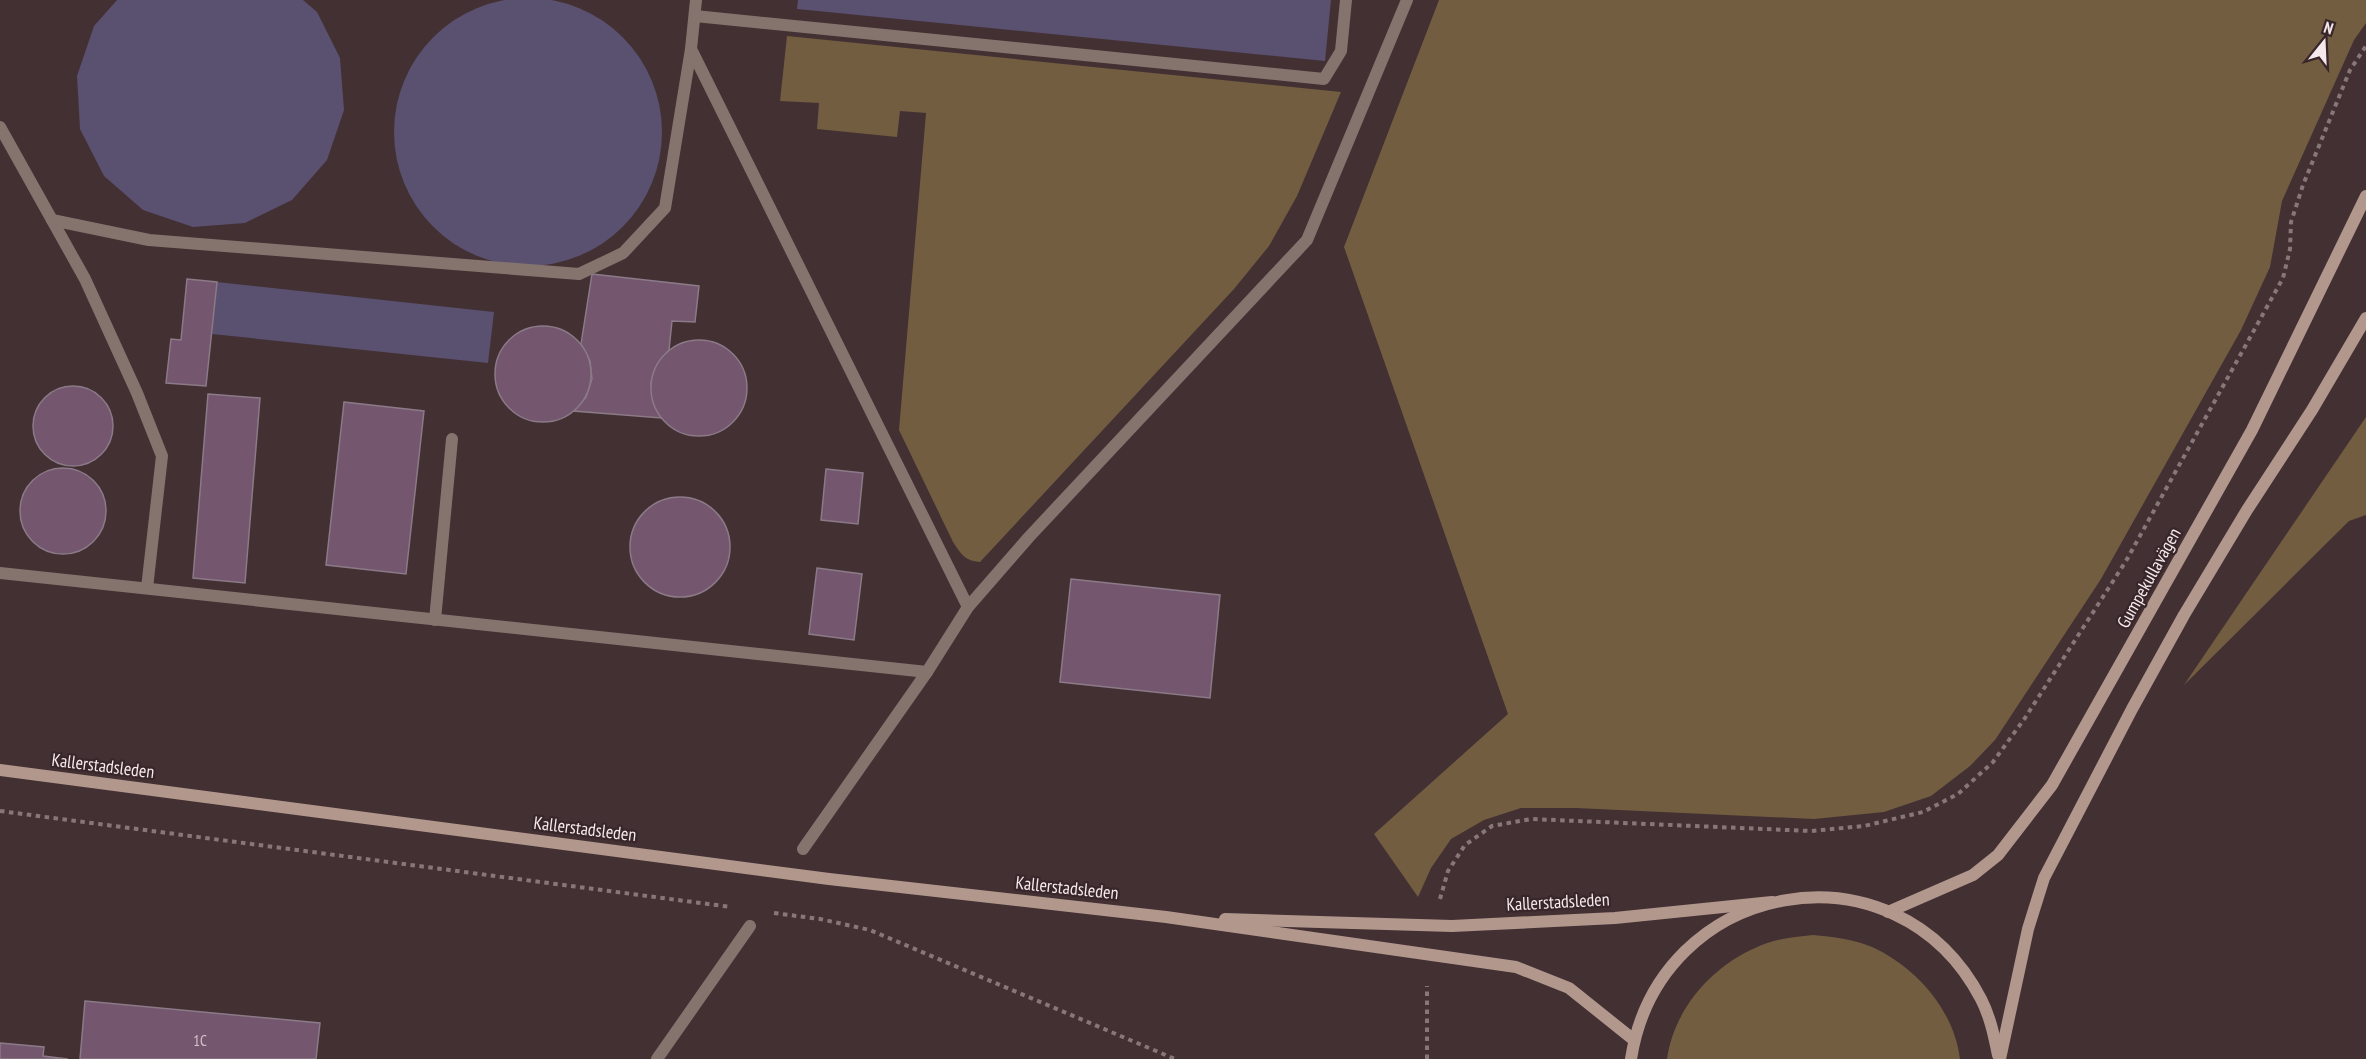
<svg xmlns="http://www.w3.org/2000/svg" width="2366" height="1059" viewBox="0 0 2366 1059" font-family="'PT Sans Narrow',sans-serif">
<style>
.green{fill:#725d41}
.water{fill:#5a5070}
.building{fill:#74566e;stroke:#8b7a87;stroke-width:1.5}
.lines{fill:none;stroke-linecap:round;stroke-linejoin:round}
.path{stroke:#887779;stroke-width:4;stroke-dasharray:4.5 4.5;stroke-linecap:butt}
.lane{stroke:#85746e;stroke-width:12}
.secondary{stroke:#b2978d;stroke-width:12}
.labels{text-anchor:middle;stroke-width:4.5;stroke-linejoin:round;paint-order:stroke}
.number-label{font-size:15px;fill:#d6c4cc}
.street-label{font-size:18px;fill:#f6e9eb;stroke:#38262a}
</style>
<rect width="100%" height="100%" fill="#433033"/>
<g class="green">
<path d="M1439,0h927v23l-12,17 -72,161 -12,66 -29,63 -140,249 -106,161 -25,26 -39,30 -47,16 -70,7 -238,-11h-55l-37,12 -33,19 -20,29 -13,29 -44,-63 134,-120 -164,-467z"/>
<path d="M787,36l554,56 -44,104 -28,50 -35,43 -254,273c-15,-1 -19,-8 -27,-20l-54,-112 27,-317 -26,-2 -3,26 -80,-8 2,-26 -39,-2z"/>
<path d="M2366,417v98l-17,6 -165,164z"/>
<path d="M1813,935c20,2 40,4 59,12 44,20 82,63 88,112h-293c7,-49 43,-91 88,-111 18,-9 38,-11 58,-13z"/>
</g>
<g class="water">
<circle cx="528" cy="132" r="134"/>
<path d="M117,0h186l14,12 23,46 4,52 -17,50 -35,40 -47,23 -52,4 -50,-17 -39,-34 -24,-47 -3,-53 17,-50z"/>
<path d="M798,0h533l-6,61 -528,-52z"/>
<path d="M217,282l277,30 -6,51 -276,-29z"/>
</g>
<g class="building">
<path d="M592,274l107,12 -4,36 -23,-1 -3,29 -12,15 -6,17 2,19 8,17 -87,-7 12,-14 6,-18 -2,-18 -9,-17z"/>
<path d="M187,279l30,3 -11,104 -40,-3 5,-44 10,1z"/>
<circle cx="543" cy="374" r="48"/>
<circle cx="699" cy="388" r="48"/>
<circle cx="73" cy="426" r="40"/>
<path d="M208,394l52,4 -15,185 -52,-5z"/>
<path d="M344,402l80,9 -18,163 -80,-9z"/>
<circle cx="63" cy="511" r="43"/>
<path d="M826,469l37,4 -5,51 -37,-4z"/>
<circle cx="680" cy="547" r="50"/>
<path d="M817,568l45,6 -8,66 -45,-6z"/>
<path d="M1071,579l149,16 -10,103 -150,-16z"/>
<path d="M85,1001l235,22 -4,36h-236z"/>
<path d="M0,1043l44,4 -1,9 25,3h-68z"/>
</g>
<g class="lines">
<g class="path">
<path d="M0,811l731,96"/>
<path d="M1440,899l8,-28 17,-26 27,-19 39,-7 280,12 53,-5 59,-14 35,-18 35,-32 32,-44 101,-157 157,-283 7,-29 1,-27 12,-37 47,-115 16,-24"/>
<path d="M774,913l46,6 50,11 305,129"/>
<path d="M1427,1059v-73"/>
</g>
<g class="lane">
<path d="M696,0l-5,49 277,558"/>
<path d="M695,16l629,63 17,-28 5,-51"/>
<path d="M0,127l85,152 52,114 25,63 -15,132"/>
<path d="M52,220l97,20 430,34 44,-21 42,-45 26,-159"/>
<path d="M0,573l927,99"/>
<path d="M435,620l17,-181"/>
<path d="M803,849l124,-177 41,-65 61,-70 278,-297 100,-240"/>
<path d="M657,1059l93,-133"/>
</g>
<g class="secondary">
<path d="M0,770l829,109 337,38 350,50 53,21 65,52"/>
<path d="M1888,912l85,-37 25,-20 54,-70 200,-355 114,-234"/>
<path d="M1225,919l227,7 163,-8 157,-16"/>
<path d="M1631,1059c28,-180 265,-223 350,-60 9,17 13,37 17,56"/>
<path d="M2000,1059l28,-130 16,-51 88,-169 52,-94 63,-105 65,-100 54,-92"/>
</g>
</g>
<g class="labels">
<g class="number-label">
<text x="200" y="1046">1C</text>
</g>
<g class="street-label">
<text transform="translate(2149 578) rotate(-61)" y="6">Gumpekullavägen</text>
<text transform="translate(103 766) rotate(7)" y="6">Kallerstadsleden</text>
<text transform="translate(585 829) rotate(7)" y="6">Kallerstadsleden</text>
<text transform="translate(1067 888) rotate(6)" y="6">Kallerstadsleden</text>
<text transform="translate(1558 902) rotate(-3)" y="6">Kallerstadsleden</text>
</g>
</g>
<g transform="translate(2324 42) rotate(18)" stroke="#38262a" stroke-width="4.5" paint-order="stroke">
<path d="M0-4.5L10 22L0 15L-10 22Z" fill="#f6e9eb"/>
<text y="-9" font-size="16" font-weight="bold" text-anchor="middle" fill="#f6e9eb">N</text>
</g>
</svg>
